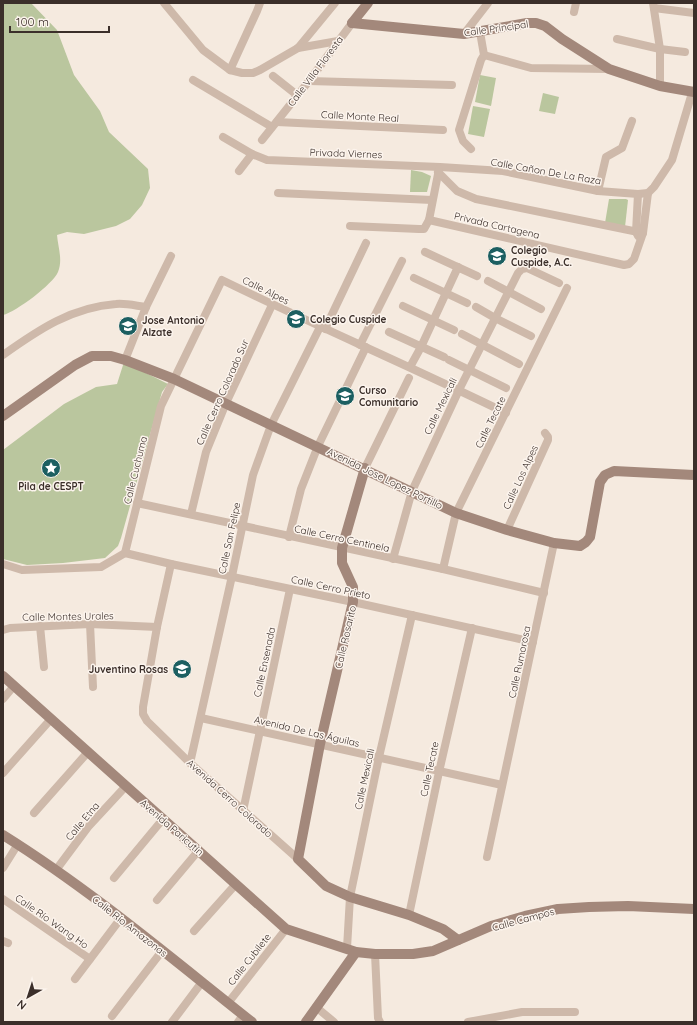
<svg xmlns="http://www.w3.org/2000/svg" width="697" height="1025" viewBox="0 0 697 1025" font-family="Quicksand,sans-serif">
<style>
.green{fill:#bac69e}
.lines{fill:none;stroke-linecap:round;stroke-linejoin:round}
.street{stroke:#ceb9aa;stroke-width:8}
.secondary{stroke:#a3887b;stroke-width:10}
.labels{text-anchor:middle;stroke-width:3;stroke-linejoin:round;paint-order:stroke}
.street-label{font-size:10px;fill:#3b2f2a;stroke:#fcf4ed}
.poi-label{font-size:10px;font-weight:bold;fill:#3b2f2a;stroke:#fcf4ed;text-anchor:start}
</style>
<rect width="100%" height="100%" fill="#f5eadf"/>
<g class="green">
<path d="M3,3h28l26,27 17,45 26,36 9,21 39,37 2,19 -8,17 -12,14 -14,7 -32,8 -17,-2 -10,3c1,12 6,25 1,37 -5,12 -42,40 -55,43z"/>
<path d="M480,75l16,3 -5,28 -16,-4z"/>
<path d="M543,93l16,4 -4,17 -16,-3z"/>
<path d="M473,106l17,3 -6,28 -16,-3z"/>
<path d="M411,170l11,2 9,4 -4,16h-17z"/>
<path d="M609,199h17l2,1 -3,27 -20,-4z"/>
<path d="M124,362l44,22 -6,8 -41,146 -3,8 -13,12 -42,5 -36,2 -24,-6v-109l61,-46 32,-17 21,-3z"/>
</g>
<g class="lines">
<g class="street">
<path d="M164,3l39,47 27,20 12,3h11l7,-3 38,-22 37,-45"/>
<path d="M653,3l7,46v37"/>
<path d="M654,8l40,5"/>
<path d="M574,12l2,-9"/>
<path d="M464,34l24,-31"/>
<path d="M617,39l43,10 25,3"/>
<path d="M298,48l40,-7"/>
<path d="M484,55l47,13 78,1"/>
<path d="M230,70l27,-59 3,-8"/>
<path d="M273,76l24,19"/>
<path d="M193,80l79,47"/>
<path d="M309,81l143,4"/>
<path d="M277,122l166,8"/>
<path d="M223,137l29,17 15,6 173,7 63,4 95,20 40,3 10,-1"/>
<path d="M262,140l47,-59 43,-58"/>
<path d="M471,149l-8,-8 -4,-11 22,-70 3,-5 -4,-23"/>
<path d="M239,171l13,-17"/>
<path d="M438,172l19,19 19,8 167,34"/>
<path d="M598,191l8,-34 16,-9 10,-27"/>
<path d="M278,193l154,7"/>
<path d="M638,194l-2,38 2,4"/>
<path d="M429,220l195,45 5,-1 5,-5 9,-26 5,-40 6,-6 18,-27 20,-67"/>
<path d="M350,226l69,3h5l5,-9 10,-51"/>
<path d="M425,252l52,24"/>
<path d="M414,278l53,25"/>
<path d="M488,281l53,28"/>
<path d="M403,306l51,24"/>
<path d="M476,307l19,11 36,18"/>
<path d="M325,329l41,-86"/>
<path d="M389,332l55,25"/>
<path d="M462,334l57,30"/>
<path d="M360,345l42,-84"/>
<path d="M3,355c35,-25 69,-48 113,-51 10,-1 21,2 30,3"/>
<path d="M125,360l21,-53 25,-51"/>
<path d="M449,360l57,28"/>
<path d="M410,367l11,-20 37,-80"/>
<path d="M365,468l44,-90"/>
<path d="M137,503l306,66 101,24"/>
<path d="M191,514l15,-62 20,-49 46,-98"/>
<path d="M507,530l41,-90v-3l-3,-4"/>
<path d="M289,537l12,-48 17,-43 48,-99"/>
<path d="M125,553l46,11 182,38 180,40"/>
<path d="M393,559l19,-68 47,-101 59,-117 4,-4 5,-1 32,15"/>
<path d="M3,564l19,6 79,-3 24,-14 36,-147 61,-126c94,46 190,87 284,133"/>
<path d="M171,564l-14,63 -14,80v7l4,7 43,42 108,96"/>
<path d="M443,569l13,-56 111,-225"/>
<path d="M90,624l3,63"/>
<path d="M40,626l4,41"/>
<path d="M3,630l7,-2 80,-4 67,3"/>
<path d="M3,699l11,-13"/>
<path d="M201,718l301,67"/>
<path d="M190,763l42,-187 21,-101 18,-50 49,-98"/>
<path d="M3,773l48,-54"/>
<path d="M243,811l47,-222"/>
<path d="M34,813l54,-61"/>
<path d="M487,857l67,-314"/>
<path d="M3,868l15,-24"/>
<path d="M56,870l32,-43 38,-41"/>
<path d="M114,878l49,-59"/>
<path d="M3,899l87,60"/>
<path d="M157,900l42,-50"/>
<path d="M409,915l30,-143 33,-144"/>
<path d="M194,931l42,-47"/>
<path d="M3,941l5,2"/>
<path d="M347,948l3,-51 29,-140 33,-142"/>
<path d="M375,954l3,64 2,4"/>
<path d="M75,979l46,-61"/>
<path d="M228,1003l58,-74"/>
<path d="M316,1007l18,15"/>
<path d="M112,1016l50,-65"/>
<path d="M172,1022l30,-40"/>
<path d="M238,1022l5,-7"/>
<path d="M468,1022l54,-10h53"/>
</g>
<g class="secondary">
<path d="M352,23l112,11 63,-11h9l9,3 17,13 47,30 51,17 34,6"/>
<path d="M352,23l16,-20"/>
<path d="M3,416l72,-51 17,-9h19l14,4 49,19 282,134 51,17 47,13 26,3 6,-4 4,-5 10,-55 5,-7 9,-4 80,4"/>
<path d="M365,468l-23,80v15l11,24v15l-33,142 -22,115 28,27 24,11 59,18 34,14 15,11"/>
<path d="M3,676l283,253 70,23 19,2h38l20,-3 58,-25 34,-10 33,-7 31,-2 39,-1 66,3"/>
<path d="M3,835c88,55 168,123 249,187"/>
<path d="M306,1022l50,-70"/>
</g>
</g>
<defs>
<symbol id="school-disc" viewBox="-11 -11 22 22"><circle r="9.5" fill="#1c5f61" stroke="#fcf4ed"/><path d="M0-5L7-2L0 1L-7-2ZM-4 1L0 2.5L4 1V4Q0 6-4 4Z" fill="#fff"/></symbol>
<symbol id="sight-disc" viewBox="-11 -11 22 22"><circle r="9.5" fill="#1c5f61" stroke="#fcf4ed"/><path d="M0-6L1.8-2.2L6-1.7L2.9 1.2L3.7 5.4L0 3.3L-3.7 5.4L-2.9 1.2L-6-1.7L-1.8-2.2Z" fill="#fff"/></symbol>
</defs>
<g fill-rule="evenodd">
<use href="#school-disc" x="486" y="245" width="22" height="22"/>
<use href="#school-disc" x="285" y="308" width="22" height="22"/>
<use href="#school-disc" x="117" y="315" width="22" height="22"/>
<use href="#school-disc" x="334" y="385" width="22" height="22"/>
<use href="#sight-disc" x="40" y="457" width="22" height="22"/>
<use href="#school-disc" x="171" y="658" width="22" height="22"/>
</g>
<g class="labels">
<g class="street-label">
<text transform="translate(496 28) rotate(-8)" y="4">Calle Principal</text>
<text transform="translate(315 71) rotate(-53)" y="4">Calle Villa Floresta</text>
<text transform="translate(360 116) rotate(3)" y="4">Calle Monte Real</text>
<text transform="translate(346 153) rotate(2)" y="4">Privada Viernes</text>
<text transform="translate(546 171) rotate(10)" y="4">Calle Cañon De La Raza</text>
<text transform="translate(497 225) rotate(13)" y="4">Privada Cartagena</text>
<text transform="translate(266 290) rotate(26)" y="4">Calle Alpes</text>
<text transform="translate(222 392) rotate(-66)" y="4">Calle Cerro Colorado Sur</text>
<text transform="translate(440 406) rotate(-64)" y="4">Calle Mexicali</text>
<text transform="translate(490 422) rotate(-64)" y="4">Calle Tecate</text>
<text transform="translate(135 470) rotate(-76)" y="4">Calle Cuchuma</text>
<text transform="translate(520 477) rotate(-65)" y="4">Calle Los Alpes</text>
<text transform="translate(385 478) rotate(26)" y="4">Avenida Jose Lopez Portillo</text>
<text transform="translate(229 538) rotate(-78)" y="4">Calle San Felipe</text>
<text transform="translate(342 538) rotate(12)" y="4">Calle Cerro Centinela</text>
<text transform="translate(331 587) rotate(12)" y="4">Calle Cerro Prieto</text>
<text transform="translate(68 616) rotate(-1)" y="4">Calle Montes Urales</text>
<text transform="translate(345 637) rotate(-77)" y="4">Calle Rosarito</text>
<text transform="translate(264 662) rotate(-78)" y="4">Calle Ensenada</text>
<text transform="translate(519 662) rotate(-78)" y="4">Calle Rumorosa</text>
<text transform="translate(307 731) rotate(13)" y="4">Avenida De Las Águilas</text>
<text transform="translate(429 769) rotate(-78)" y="4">Calle Tecate</text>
<text transform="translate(364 779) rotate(-78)" y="4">Calle Mexicali</text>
<text transform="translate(230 798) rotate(42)" y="4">Avenida Cerro Colorado</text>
<text transform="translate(82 821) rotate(-50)" y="4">Calle Etna</text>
<text transform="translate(172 827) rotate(41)" y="4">Avenida Paricutín</text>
<text transform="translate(523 919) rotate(-15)" y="4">Calle Campos</text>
<text transform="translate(52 921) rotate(35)" y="4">Calle Río Wang Ho</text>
<text transform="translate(130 926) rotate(38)" y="4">Calle Río Amazonas</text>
<text transform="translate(249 959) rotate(-52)" y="4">Calle Cubilete</text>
</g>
<g class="poi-label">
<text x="511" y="254">Colegio<tspan x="511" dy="12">Cuspide, A.C.</tspan></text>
<text x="310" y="323">Colegio Cuspide</text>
<text x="142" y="324">Jose Antonio<tspan x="142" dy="12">Alzate</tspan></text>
<text x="359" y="394">Curso<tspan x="359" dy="12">Comunitario</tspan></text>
<text x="51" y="490" text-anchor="middle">Pila de CESPT</text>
<text x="168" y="673" text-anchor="end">Juventino Rosas</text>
</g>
</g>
<rect width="697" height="1025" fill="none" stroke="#3b2f2a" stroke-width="8"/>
<g transform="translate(28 997) rotate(219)" stroke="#fcf4ed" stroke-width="3" paint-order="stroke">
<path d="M0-3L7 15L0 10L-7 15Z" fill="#3b2f2a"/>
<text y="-6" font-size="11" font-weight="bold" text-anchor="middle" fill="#3b2f2a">N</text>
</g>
<path d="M10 26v6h99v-6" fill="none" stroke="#3b2f2a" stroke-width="2"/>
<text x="16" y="26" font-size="12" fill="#3b2f2a" stroke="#fcf4ed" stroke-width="3" paint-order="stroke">100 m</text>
</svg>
